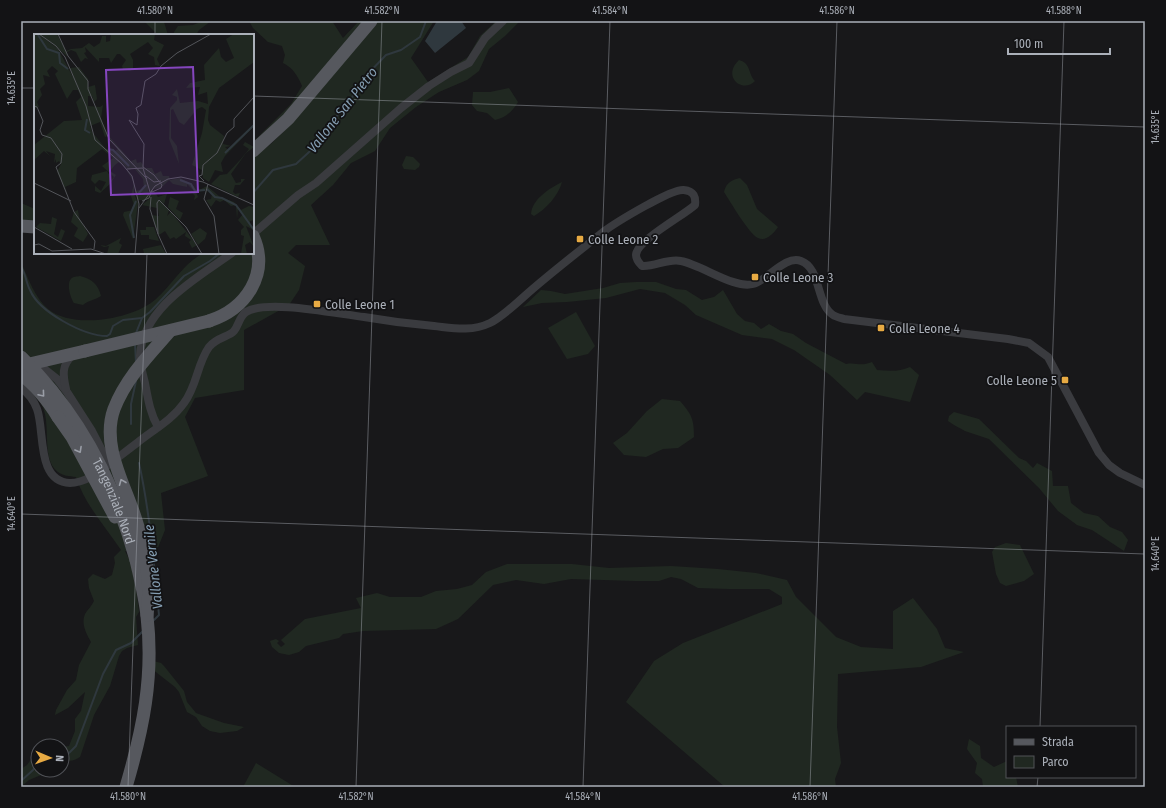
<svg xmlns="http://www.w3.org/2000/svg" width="1166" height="808" viewBox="0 0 1166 808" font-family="'Fira Sans Condensed',sans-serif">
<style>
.green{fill:#202821}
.water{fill:#2f383e}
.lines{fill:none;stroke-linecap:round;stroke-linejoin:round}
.stream{stroke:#2f383e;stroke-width:2}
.minor{stroke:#3a3b3f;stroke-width:8}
.primary{stroke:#56585e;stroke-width:13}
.primary-bridge{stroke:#56585e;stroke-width:13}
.oneway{stroke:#9a9ea7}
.ticks{fill:none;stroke:#abb0b9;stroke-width:1;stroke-opacity:0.45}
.poi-dot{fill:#e7aa43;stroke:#131315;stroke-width:1.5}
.labels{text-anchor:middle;stroke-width:3.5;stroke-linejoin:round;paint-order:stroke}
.poi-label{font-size:13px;fill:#abb0b9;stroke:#131315;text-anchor:start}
.street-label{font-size:13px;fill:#abb0b9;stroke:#131315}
.water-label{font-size:14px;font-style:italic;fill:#859eb2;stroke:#131315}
.inset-river{fill:none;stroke:#2f383e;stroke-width:2}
.inset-road{fill:none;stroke:#53555a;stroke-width:1}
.view{fill:#8546be;fill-opacity:0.15;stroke:#8546be;stroke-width:2}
.inset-edge{fill:none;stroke:#abb0b9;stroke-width:2}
.neatline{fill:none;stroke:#abb0b9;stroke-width:1.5}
.ticks-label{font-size:10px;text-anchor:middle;fill:#abb0b9}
</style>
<rect width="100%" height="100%" fill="#18181a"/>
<g class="green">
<path d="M144,21l20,1 4,13h-10z"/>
<path d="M203,21h8l-12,9 -3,5h-21l-1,-3 4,-6 15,-1z"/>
<path d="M249,21h83l11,17 16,-17h7l-30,49 42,-49h56l-23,37 17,24 40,-25 12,-21 16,-15h24l-15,15 -16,13 -10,22 -12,9 -28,12 -23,15 -26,21 -15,23 -24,12 -18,22 -22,20 19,40h-34l-8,8 17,13 -6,24 -10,15 -45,25v60l-49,8 -10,19 23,59 -47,17 4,37 -8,20 -32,1 6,12 6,32 2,17 -3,5 2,28 -11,3 -5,3 -3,5 -9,30 -16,29 -14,42c-6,4 -11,5 -18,2v-12l7,-1 6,-15v-12l6,-8 4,-19 -17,16 -13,7 1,-5 11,-20 9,-10 3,-15 12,-23c-5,-9 -10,-18 -6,-28 2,-4 7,-8 9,-13l-5,-13 -1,-9 5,-5 12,5 7,-4 3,-12 -1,-6 7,-7c-16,-24 -36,-45 -45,-73 -7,-1 -13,-1 -18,-5 -19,-14 -4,-54 -19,-71 -2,-2 -5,-4 -7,-6 -4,-3 -6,-5 -11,-6v-127c7,16 14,36 27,47 25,21 86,10 108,-10 16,-14 27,-35 46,-45 6,-3 42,-1 51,-1v-95l19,-15 20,-20 -39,22v-3l38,-38 11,-18c-4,-10 -9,-18 -19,-23l2,-8 -3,-9 -14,-4 -15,-14z"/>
<path d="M739,60c12,3 9,14 16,21 -12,13 -34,-4 -16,-21z"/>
<path d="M509,88l9,14c-5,9 -13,16 -23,18l-8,-7 -10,-2 -5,-6 1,-13h17z"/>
<path d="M406,156l7,1 7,7 -1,3 -4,3 -11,-1 -2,-4z"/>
<path d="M740,178l7,7 10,24 21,18c-4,6 -12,15 -20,11 -9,-4 -28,-37 -34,-46 2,-9 7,-12 16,-14z"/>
<path d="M562,182c-4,14 -16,27 -28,34l-3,-2c1,-15 19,-26 31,-32z"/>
<path d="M21,203l14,6v12l-14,-1z"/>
<path d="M80,276c12,3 18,8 21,20 -6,4 -12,4 -18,9l-9,-2c-3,-4 -8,-19 -3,-24 2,-3 6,-2 9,-3z"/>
<path d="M636,282h20l20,7 10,1 16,10 12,-3 9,-7 14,24 8,7 9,2 7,6 8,-5 12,7 12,3 13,9 40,21c11,-2 14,3 26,-2l5,8c12,1 22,2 33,-3l9,8 -9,27 -45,-10 -8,8 -27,-25 -36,-25 -22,-11 -30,-4 -46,-20 -11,-10 -20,-12 -25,-4 -34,9 -39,4 -25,1 -19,4 18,-17 10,1 14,3 38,-6 17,-5z"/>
<path d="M576,312l19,34 -7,8 -21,5 -19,-31z"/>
<path d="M662,399l18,2c12,14 14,18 14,36l-16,11 -15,1 -17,8 -22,-2 -11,-12 14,-10 20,-22z"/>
<path d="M954,412l25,7 40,39 7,3 7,7 4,-5 15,8 1,15h15l3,17 13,10 14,3 12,11 12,5 6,8 -4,11 -32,-21 -15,-5 -19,-14 -19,-23 -50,-49 -24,-8 -11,-6 -6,-4 1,-5z"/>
<path d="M1006,543l14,2 14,29 -10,7 -18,5 -6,-3 -4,-9 -4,-22 3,-5z"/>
<path d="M507,564h65l37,4 62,-2 47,3 38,4 31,7 9,17 40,40 25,10 32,2v-38l20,-13 24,31 8,19 19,4 -43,15 -83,7 -1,53 4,36 -6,16 1,8h-111l-99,-85 28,-41 29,-18 99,-39v-7l-13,-8h-40l-31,-1 -17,-9 -10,-2 -12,4h-24l-64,-2 -27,5 -28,-4 -23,5 -35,34 -22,10 -73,2 -20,3 -4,4 -33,8 -7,6 -10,3 -10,-2 -7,-6 -2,-6 6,-2 3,2 -2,2 4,4 4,-3 -4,-4 24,-21 56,-11 -5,-10 21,-5 13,4h31l15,-6 21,-2 15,-4 14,-13z"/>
<path d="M153,661l8,2 3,3 20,25 3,11 9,11 28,10 20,4 -7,4 -17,2 -10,-2 -8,-5 -6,-9 -9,-5 -8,-20 -4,-5 -23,-18z"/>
<path d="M969,739l11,7 1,12 13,9 13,-6v16h9l2,10h-35l-1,-8 -7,-6 2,-10 -10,-14z"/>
<path d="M38,750v20h6l-3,5 -12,5 -8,7v-18l6,-4z"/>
<path d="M256,763l39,24h-52z"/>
</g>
<path class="water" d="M437,21h24l5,7 -31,25 -10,-12z"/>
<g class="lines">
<g class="stream">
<path d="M253,193l20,-23 23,-6 24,-22 18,-28 12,-13 13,-22 23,-24 15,-5 19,-13 6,-16"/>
<path d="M21,267c5,7 5,16 9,23 9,22 54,46 77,46l3,-2 3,-8 10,-6 19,-2"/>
<path d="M136,333l6,-15 8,-6 34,-36 26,-15 10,-8"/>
<path d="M135,343l1,20"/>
<path d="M131,424v-20l5,-23"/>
<path d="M139,463c11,50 15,102 20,152l-6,6"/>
<path d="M62,754h6l8,-8 27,-72 13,-24 15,-7 12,-12"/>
<path d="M21,781l12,-11 5,-8"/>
</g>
<g class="minor">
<path d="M253,234l45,-39 18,-12 85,-75 28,-22 22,-14 18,-9 16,-25 18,-17"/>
<path d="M33,363l10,5 14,11 10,13 25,39 17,33"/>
<path d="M21,388c7,5 13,13 16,21 8,21 -1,73 33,74 7,0 15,-3 21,-6 16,-10 31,-23 46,-34 16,-13 35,-23 47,-40 13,-17 13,-39 25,-56 8,-10 20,-10 25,-16 5,-6 5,-14 12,-19 21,-13 91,2 118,5 23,4 46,7 70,9 19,2 37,6 56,-3 11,-5 28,-21 38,-30 24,-21 50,-41 75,-61 12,-9 69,-44 81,-42 10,1 12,7 11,15 -12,11 -59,36 -59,50 0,5 3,8 6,11 13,1 26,-8 39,-5 21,4 53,28 72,23 15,-4 32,-29 48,-23 20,7 15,43 32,54 3,2 8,3 11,4l164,20 21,4 19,14 51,96 10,12 11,8 25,12"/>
<path d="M66,389c-3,-13 -5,-24 7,-34"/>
<path d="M158,427c-8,-14 -10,-28 -13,-44 -2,-8 -5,-18 -5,-27 2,-48 57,-78 92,-103"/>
</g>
<g class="primary">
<path d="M253,151l35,-32 83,-98"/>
<path d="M21,226l14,1"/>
<path d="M209,321c37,-12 61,-47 44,-85"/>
<path d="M21,366l64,-15"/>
<path d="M21,375c16,11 27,26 37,42"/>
<path d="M126,787c17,-58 28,-110 21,-171 -2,-19 -7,-38 -11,-56"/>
</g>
<g class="primary-bridge">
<path d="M85,351l124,-30"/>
<path id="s1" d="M21,357c57,55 94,127 115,203"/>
<path d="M58,417l14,20 43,80"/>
<path d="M147,615c5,-32 -2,-67 -12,-98 -11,-34 -34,-72 -21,-108 12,-31 35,-54 56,-78"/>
</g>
</g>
<defs><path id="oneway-chevron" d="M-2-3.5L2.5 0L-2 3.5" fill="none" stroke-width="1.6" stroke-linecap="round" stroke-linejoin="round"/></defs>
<g class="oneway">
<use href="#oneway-chevron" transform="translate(42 394) rotate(50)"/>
<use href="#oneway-chevron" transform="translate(79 450) rotate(61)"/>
<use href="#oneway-chevron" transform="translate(122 482) rotate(-112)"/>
</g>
<path class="ticks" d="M155,35v-14M21,88h14M253,96l892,31M21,514l1124,40M1040,727l24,-706M128,787l19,-534M356,787l26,-766M583,787l27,-766M810,787l27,-766M1037,787l1,-10"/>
<g class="poi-dot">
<rect x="576" y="235" width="8" height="8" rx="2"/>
<rect x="751" y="273" width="8" height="8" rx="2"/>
<rect x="313" y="300" width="8" height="8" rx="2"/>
<rect x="877" y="324" width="8" height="8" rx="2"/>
<rect x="1061" y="376" width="8" height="8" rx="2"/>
</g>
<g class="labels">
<g class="poi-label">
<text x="588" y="244">Colle Leone 2</text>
<text x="763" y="282">Colle Leone 3</text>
<text x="325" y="309">Colle Leone 1</text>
<text x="889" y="333">Colle Leone 4</text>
<text x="1057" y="385" text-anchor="end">Colle Leone 5</text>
</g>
<g class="street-label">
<text dy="5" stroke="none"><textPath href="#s1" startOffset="173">Tangenziale Nord</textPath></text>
</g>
<g class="water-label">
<text transform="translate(342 110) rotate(-52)" y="5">Vallone San Pietro</text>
<text transform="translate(153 567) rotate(-96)" y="5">Vallone Vernile</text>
</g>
</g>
<g transform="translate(34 34)">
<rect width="220" height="220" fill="#18181a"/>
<path d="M0,0h5l19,15 15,28 -3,-9 9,-1 9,12v8l7,-2 2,14 -3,3 -2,-6h-4v10l12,1 3,-2 -2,13 6,16 24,27 5,-2 1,4 4,-1 4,6h7l3,6 6,-3 2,5h6l1,4 10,-2 12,6 5,7 10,-5 13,11 14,5 7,8 8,-4 5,1v13l-4,1v4l4,5 -8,-4 8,21 -4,-5 -5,3 2,9h-6l3,-18 -3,-1v-5l3,-3 -6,-7 5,-6 -5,-6 -1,11 -1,-14 -5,1 -7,-6 -4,2 -4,-2 -5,7 -5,-7 5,-1 1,-5 -4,-4 -4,8 3,-8 -11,2 2,5 -4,3 1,-4 -5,-6 4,1 -7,-7v3l-14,-3 -4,-4 -8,8 -7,1 -2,3 2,-1 4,6 9,-3 -3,10 -3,-3 8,9 -2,6 4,-4 26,33 -5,3 -3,-6 2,-2 -6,-4 1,-4 -10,7 -2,-2 -4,2 -5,-8 -6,4 -8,-20 8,1 -2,-14 3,-2 -3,2v6l-15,-3 7,-6 2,-7 4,-4 -5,4 -2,-7 1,12 -4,3h-7l-3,-9 9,-2 -1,-10 -9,-11 -5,2 -7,-7h-1l6,6 3,4 3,6 1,5v10l1,2 3,7 -5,36 -10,-24 1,-3 9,-2 1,-5 -3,-9 3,-13 -8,-14 -7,-7 -4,3 -5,6 6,4 -6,9 -10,9 -5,-2v-5l6,5 5,-9 -7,-2 -4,4 -4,-4 1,-5 15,-4 3,5v6l4,-5 -12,-11 11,-8 -11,-9 -25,19 -1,14 -11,5 3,8 -11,-23 4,-8 -2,-3 -3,2v-4l-2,4 1,-9 -9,-3 4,5 -6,-5 -10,9v-15l30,-24 18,-1 -6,-18 5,-5 -3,-7h-5l-6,9 -12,-25 3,-3 -6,-5 -5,5 3,6 -7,-2 2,9 -5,5 2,6 -5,7 2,5 -5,2zM66,88l5,15 2,-1 8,9 3,4 -3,2 -9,-2 -14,-17 -2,-6zM6,0h17l9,17 5,-2 11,-1 7,-5 5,4 6,-4 2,-7h4v6l4,-1 1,-7h44l-1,6 10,5 -7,14 3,7 -5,-1 -1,-8 -6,-3 5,-6 -5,-6 -18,12 3,6v8l-3,3 -7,-2 -1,-3 4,-6 -6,-6h-3l-6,9 -2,-5h-10v4l-14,-15 1,5 -2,1 4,6 -3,-1 -4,4 -5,-10 -5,-2 -4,2v4zM200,0h20v28l-35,26 -10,19 -1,13 2,5 14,11 -1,8 8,2 -6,1 4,4 7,-10 18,-17v2l-29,30 -4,7 2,9 -8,-2 -6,12 -6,-4 -1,-8 -10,-5 10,-32 4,-23 -4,-3 -5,2 -13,16 -5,-3 -6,-13 -2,1v28l6,8 2,18 -10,-25 1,-31 7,-8v-3l-5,-2 5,-6 3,14 18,-2 10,3 -1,-12 -9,3 2,-8 -14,1 4,-5 15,-3 -1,-15 15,-17 2,9 5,5 8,-4 -8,-19zM211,108l9,5 -8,6 -15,21 5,9 5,-1v-3h4l-5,6h-5l-2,7 2,2 5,-1 -2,4 -27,-13 9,-9 7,-1 13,-14 9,-11 -6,-4zM136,163l9,4 -3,8 7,4 -3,7 -12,-13zM44,176l1,7 9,17 -5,8 -9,-6 4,-8 -7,-6 3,-10zM18,183l5,2 -3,15 4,3 3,-8 4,2 -4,10 -25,-14 4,-4 11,1zM112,193h8l5,14 -10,-2v-4h-8l-1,-5h6zM166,194l7,5 -2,6 -7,6 -7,-11zM87,204l-2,5 3,2 -4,9h-11l2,-8 -5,1 -4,-2 6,1zM127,211l5,9 -22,-1 -1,-4z" fill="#202821" fill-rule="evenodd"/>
<path class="inset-river" d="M4,1l9,14 12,4 1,10 8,6M53,85l-2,11 5,3M74,115l5,1 16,16M191,119l29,-28M146,146l11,4 4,7 10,-1M173,155l8,8 7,1 14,7 18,25M104,160l8,-9M100,204l-4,-23 6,-14"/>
<path class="inset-road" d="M5,0l17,12 9,11 21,49 9,34 27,24 10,12 7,28 -4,50M24,0l10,22 20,25v8l21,50 38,40M0,72l3,1 6,14 -3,9 2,5 9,3 11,16 -1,9 -5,4 18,45 21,29 -1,8M93,135l16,-1 7,24M112,142l8,6 7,-1M170,147l-5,-5 3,-1 1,-10 14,-12 10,-20 7,-6v-8l20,-22M0,149l37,18M174,150l-4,15 10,17 5,38M118,158l9,-4 1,-3 -8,-10 -11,-8 1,-23 -15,-24 8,5 1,-11 -2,-6 5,-3 4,-24 11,-7 5,-8 16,-13 34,-19M117,163l-1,12 8,25M108,167l7,-3 3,-8M105,174l16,-22 13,-7 13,-2 22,5 51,23M0,193l38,22M0,211l5,-1 13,7 39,-2 15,5M133,220l-9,-20 -1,-31 2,-3 27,27 16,27"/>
<path class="view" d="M159,33l5,125 -87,3 -5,-125z"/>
<rect width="220" height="220" class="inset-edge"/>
</g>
<rect width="1166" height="808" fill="none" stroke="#131315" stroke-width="44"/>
<rect x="1006" y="726" width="130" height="52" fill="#131315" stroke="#505257"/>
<rect x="1014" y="739" width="20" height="6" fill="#56585e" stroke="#505257"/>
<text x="1042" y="746" font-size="12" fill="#abb0b9">Strada</text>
<rect x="1014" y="756" width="20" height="12" fill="#202821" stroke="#505257"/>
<text x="1042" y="766" font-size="12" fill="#abb0b9">Parco</text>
<g transform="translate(50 758) rotate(92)"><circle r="19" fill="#131315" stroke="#505257"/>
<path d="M0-3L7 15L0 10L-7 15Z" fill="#e7aa43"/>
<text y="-6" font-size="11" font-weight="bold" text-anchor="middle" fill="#abb0b9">N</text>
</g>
<path d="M1008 48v6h102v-6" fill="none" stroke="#abb0b9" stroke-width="2"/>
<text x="1014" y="48" font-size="12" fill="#abb0b9" stroke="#131315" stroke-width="3" paint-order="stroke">100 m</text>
<rect x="22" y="22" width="1122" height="764" class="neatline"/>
<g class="ticks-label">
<text x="155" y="14">41.580°N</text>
<text x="382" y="14">41.582°N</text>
<text x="610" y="14">41.584°N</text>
<text x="837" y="14">41.586°N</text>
<text x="1064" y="14">41.588°N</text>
<text transform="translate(11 88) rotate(-90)" y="4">14.635°E</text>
<text transform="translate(1155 127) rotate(-90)" y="4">14.635°E</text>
<text transform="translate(11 514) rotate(-90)" y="4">14.640°E</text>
<text transform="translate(1155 554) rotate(-90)" y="4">14.640°E</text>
<text x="128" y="800">41.580°N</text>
<text x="356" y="800">41.582°N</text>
<text x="583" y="800">41.584°N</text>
<text x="810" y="800">41.586°N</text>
</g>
</svg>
